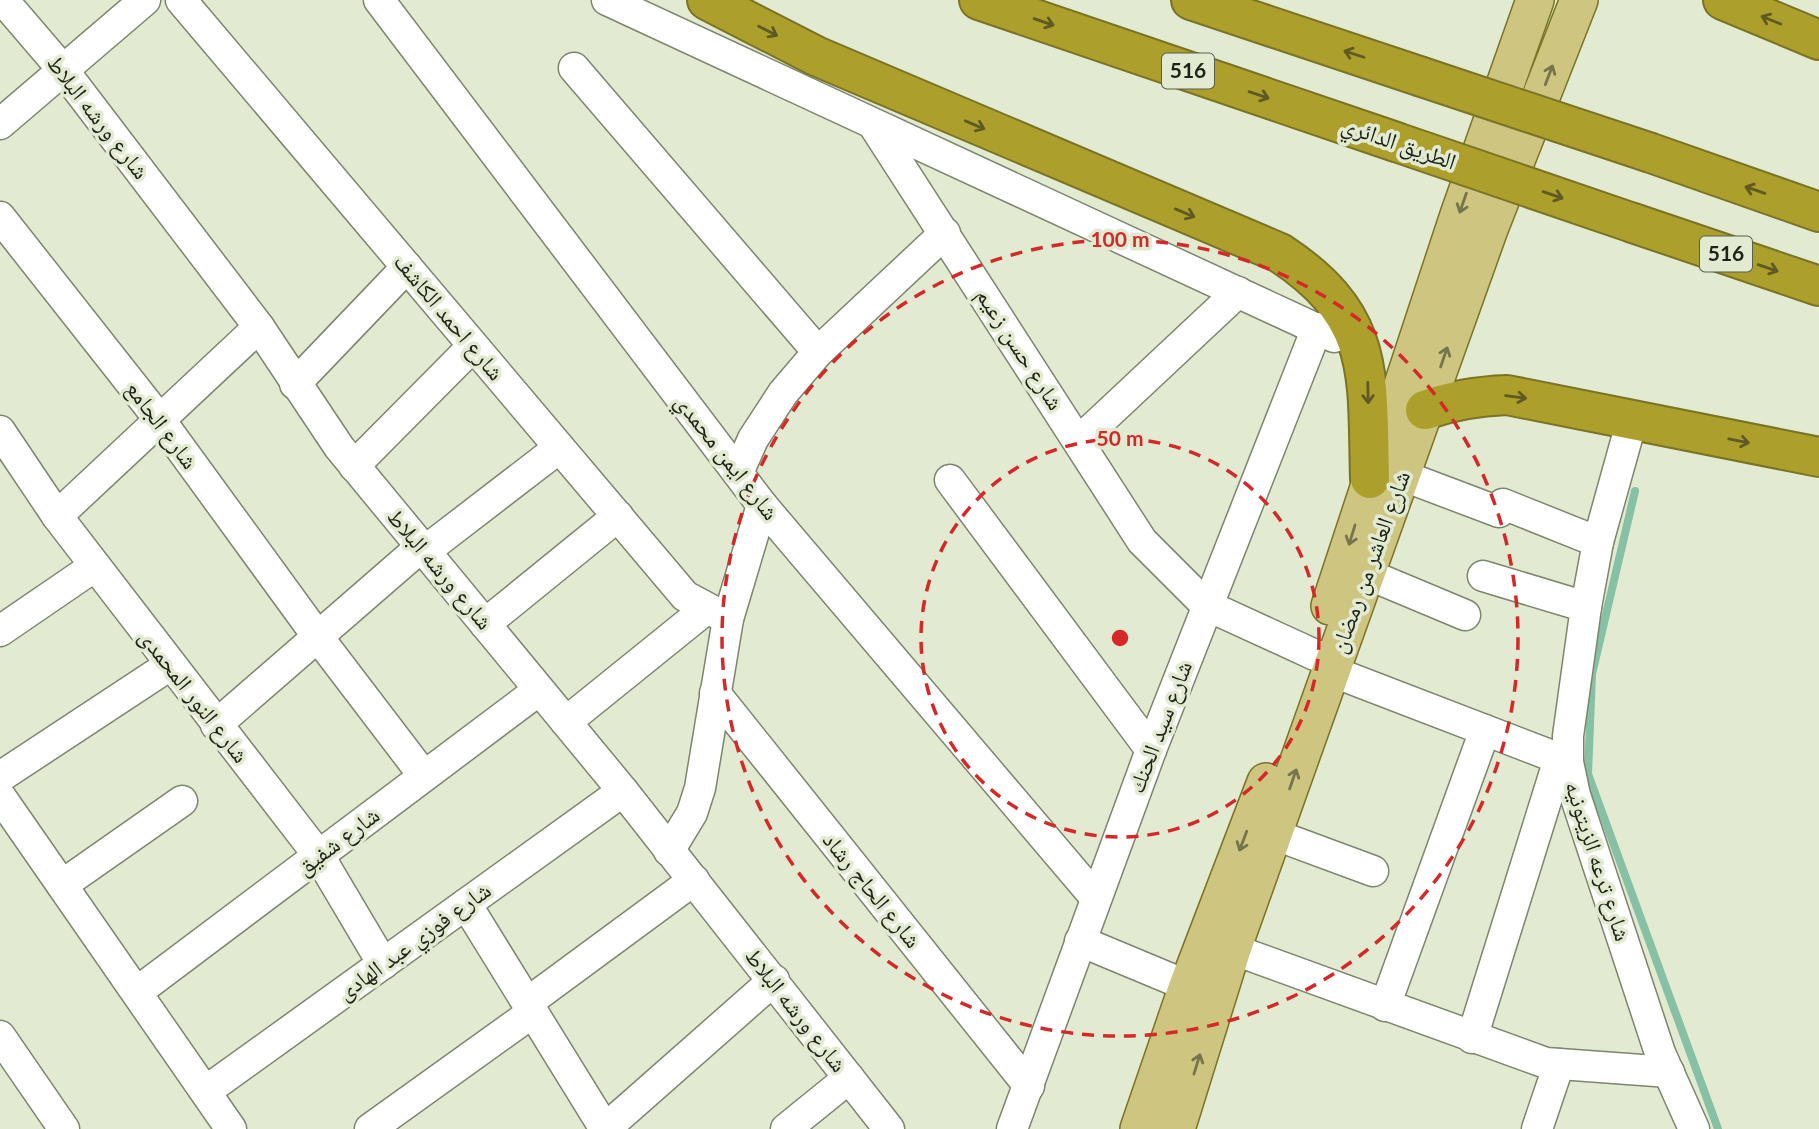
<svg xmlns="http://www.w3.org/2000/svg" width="1819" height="1129" viewBox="0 0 1819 1129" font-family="Lato,'Noto Naskh Arabic',sans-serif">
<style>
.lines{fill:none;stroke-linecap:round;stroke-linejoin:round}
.stream{stroke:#86c0a5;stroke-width:8}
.minor-casing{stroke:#7d856d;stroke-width:33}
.major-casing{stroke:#7a7325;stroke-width:40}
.highway-casing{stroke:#7a7325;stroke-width:42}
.minor{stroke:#fff;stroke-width:30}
.major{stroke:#cdc580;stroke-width:37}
.highway{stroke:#ac9f2c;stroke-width:38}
.highway-bridge-casing{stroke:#7a7325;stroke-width:42;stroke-linecap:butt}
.highway-bridge{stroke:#ac9f2c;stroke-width:38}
.oneway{stroke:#5e5a21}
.oneway2{stroke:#76744c}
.ring{fill:none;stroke:#d62828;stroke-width:3.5;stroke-dasharray:12 9}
.labels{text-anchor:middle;stroke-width:7;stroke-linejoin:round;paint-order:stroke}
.shield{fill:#e2ebd1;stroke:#595e50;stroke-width:2}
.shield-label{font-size:21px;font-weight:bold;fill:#1e2218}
.street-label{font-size:23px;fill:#1e2218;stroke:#e2ebd1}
.centre{fill:#d62828;stroke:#e2ebd1;stroke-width:3.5}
.ring-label{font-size:21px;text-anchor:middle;font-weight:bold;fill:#d62828;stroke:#e2ebd1;stroke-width:7;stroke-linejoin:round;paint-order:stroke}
</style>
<rect width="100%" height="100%" fill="#e2ebd1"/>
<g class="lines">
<path class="stream" d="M1635,491l-43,183 -4,100 130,355"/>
<defs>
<g id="minor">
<path d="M3,0l60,70 196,257 80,120 284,344 266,338"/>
<path d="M181,0l504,596 43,23"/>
<path d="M379,0l383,505 333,392"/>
<path d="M607,0l727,337"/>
<path d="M574,68l244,284"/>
<path d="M0,124l145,-124"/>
<path d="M873,124l269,417 64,64 109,50"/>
<path d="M0,217l160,203 158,217 106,139"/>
<path d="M295,384l112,-117"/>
<path d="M1632,420l-34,122 -12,65 -18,129v26l7,33 85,258 34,76"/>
<path d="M0,431l57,85 262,340 64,108"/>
<path d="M1079,441l159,-149"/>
<path d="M354,466l119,-120"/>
<path d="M738,473l15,-34 30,-46 35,-41 127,-119"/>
<path d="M1401,475l98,37 4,-8 95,38"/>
<path d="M950,480l201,270"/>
<path d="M57,516l202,-189"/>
<path d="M425,551l134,-103"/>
<path d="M1367,574l98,41"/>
<path d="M1483,576l103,31"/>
<path d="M485,624l133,-108"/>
<path d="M0,631l95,-65"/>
<path d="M1331,671l237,91"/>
<path d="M715,693l314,393"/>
<path d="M566,722l140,-113"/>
<path d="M216,725l205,-178"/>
<path d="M0,777l170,-112"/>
<path d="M0,796l231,333"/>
<path d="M1273,834l100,37"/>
<path d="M669,851l23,-38 8,-25 28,-169 34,-114"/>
<path d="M62,885l120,-84"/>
<path d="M466,904l139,225"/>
<path d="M1080,941l108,45"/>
<path d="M1232,949l314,114 123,9"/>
<path d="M137,992l402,-302"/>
<path d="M527,1003l167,-123"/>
<path d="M1385,1006l100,-276"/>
<path d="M0,1036l64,93"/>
<path d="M1472,1038l87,-279"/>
<path d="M206,1091l417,-300"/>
<path d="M370,1129l163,-117"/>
<path d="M605,1129l169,-149"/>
<path d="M786,1129l63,-51"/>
<path d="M1012,1129l139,-379 166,-422"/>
<path d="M1537,1129l22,-65"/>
</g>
<g id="major">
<path d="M1330,606l129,-391 76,-215"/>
<path d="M1139,1129l49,-143 78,-204"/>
<path d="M1176,1129l56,-180 99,-278 158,-442 90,-229"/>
</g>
<g id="highway">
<path d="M707,0l109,56 464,197c97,64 87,122 90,226"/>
<path d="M979,0l417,142"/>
<path d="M1191,0l228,76"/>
<path d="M1723,0l96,40"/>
<path d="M1651,153l168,59"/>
<path d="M1633,223l186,63"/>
<path d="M1425,410c28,-10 53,-14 82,-15l312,62"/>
</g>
</defs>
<use href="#minor" class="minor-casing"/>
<use href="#major" class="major-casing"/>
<use href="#highway" class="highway-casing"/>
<use href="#minor" class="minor"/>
<use href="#major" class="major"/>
<use href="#highway" class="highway"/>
<defs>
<g id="highway-bridge">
<path d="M1419,76l232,77"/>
<path d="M1396,142l237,81"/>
</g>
</defs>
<use href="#highway-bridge" class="highway-bridge-casing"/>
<use href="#highway-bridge" class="highway-bridge"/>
</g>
<defs><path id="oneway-shaft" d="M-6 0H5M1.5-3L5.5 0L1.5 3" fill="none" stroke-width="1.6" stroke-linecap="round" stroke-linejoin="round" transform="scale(1.75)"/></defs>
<g class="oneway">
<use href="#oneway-shaft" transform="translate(1771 20) rotate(-158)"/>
<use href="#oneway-shaft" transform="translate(1044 22) rotate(19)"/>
<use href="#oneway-shaft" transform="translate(768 31) rotate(27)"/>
<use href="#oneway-shaft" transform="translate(1354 54) rotate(-162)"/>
<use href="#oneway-shaft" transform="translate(1259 95) rotate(19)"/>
<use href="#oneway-shaft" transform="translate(975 125) rotate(23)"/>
<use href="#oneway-shaft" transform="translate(1755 190) rotate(-161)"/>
<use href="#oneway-shaft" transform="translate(1553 195) rotate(19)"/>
<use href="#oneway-shaft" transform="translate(1185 213) rotate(23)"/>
<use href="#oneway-shaft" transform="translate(1768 268) rotate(19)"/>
<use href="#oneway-shaft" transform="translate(1368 393) rotate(89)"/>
<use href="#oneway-shaft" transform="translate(1516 397) rotate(8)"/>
<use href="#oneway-shaft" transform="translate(1739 441) rotate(11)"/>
</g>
<g class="oneway2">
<use href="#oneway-shaft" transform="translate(1549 75) rotate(-69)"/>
<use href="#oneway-shaft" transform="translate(1463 203) rotate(109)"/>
<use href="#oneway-shaft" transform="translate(1444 357) rotate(-71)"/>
<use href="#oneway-shaft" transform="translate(1352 535) rotate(107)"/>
<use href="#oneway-shaft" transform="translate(1293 779) rotate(-71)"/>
<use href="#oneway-shaft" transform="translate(1243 841) rotate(111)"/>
<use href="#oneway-shaft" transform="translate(1197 1064) rotate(-73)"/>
</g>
<g class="ring">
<circle cx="1120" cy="638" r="199"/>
<circle cx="1120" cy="638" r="398"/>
</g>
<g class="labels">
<g class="shield">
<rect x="1162" y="53.5" width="52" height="35" rx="5"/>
<rect x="1700" y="236.5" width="52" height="35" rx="5"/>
</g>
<g class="shield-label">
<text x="1188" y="78">516</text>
<text x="1726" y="261">516</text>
</g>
<g class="street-label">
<text transform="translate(98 117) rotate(52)" y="8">شارع ورشه البلاط</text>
<text transform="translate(1399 143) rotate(19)" y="8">الطريق الدائري</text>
<text transform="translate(449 317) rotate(50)" y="8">شارع احمد الكاشف</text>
<text transform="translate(1020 349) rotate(57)" y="8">شارع حسن زعيم</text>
<text transform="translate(162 425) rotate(53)" y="8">شارع الجامع</text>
<text transform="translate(727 457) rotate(52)" y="8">شارع ايمن محمدي</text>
<text transform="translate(1370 562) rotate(-70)" y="8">شارع العاشر من رمضان</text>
<text transform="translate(440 569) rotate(50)" y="8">شارع ورشه البلاط</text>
<text transform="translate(194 696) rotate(52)" y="8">شارع النور المحمدى</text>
<text transform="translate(1160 727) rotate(-69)" y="8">شارع سيد الحنك</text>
<text transform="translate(338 841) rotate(-37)" y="8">شارع شفيق</text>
<text transform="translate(1598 861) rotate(72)" y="8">شارع ترعه الزيتونيه</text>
<text transform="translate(872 890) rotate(51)" y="8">شارع الحاج رشاد</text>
<text transform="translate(414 941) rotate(-36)" y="8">شارع فوزي عبد الهادى</text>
<text transform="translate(796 1010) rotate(52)" y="8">شارع ورشه البلاط</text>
</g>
</g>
<circle cx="1120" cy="638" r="10" class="centre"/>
<g class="ring-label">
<text x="1120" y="247">100 m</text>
<text x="1120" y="446">50 m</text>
</g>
</svg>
